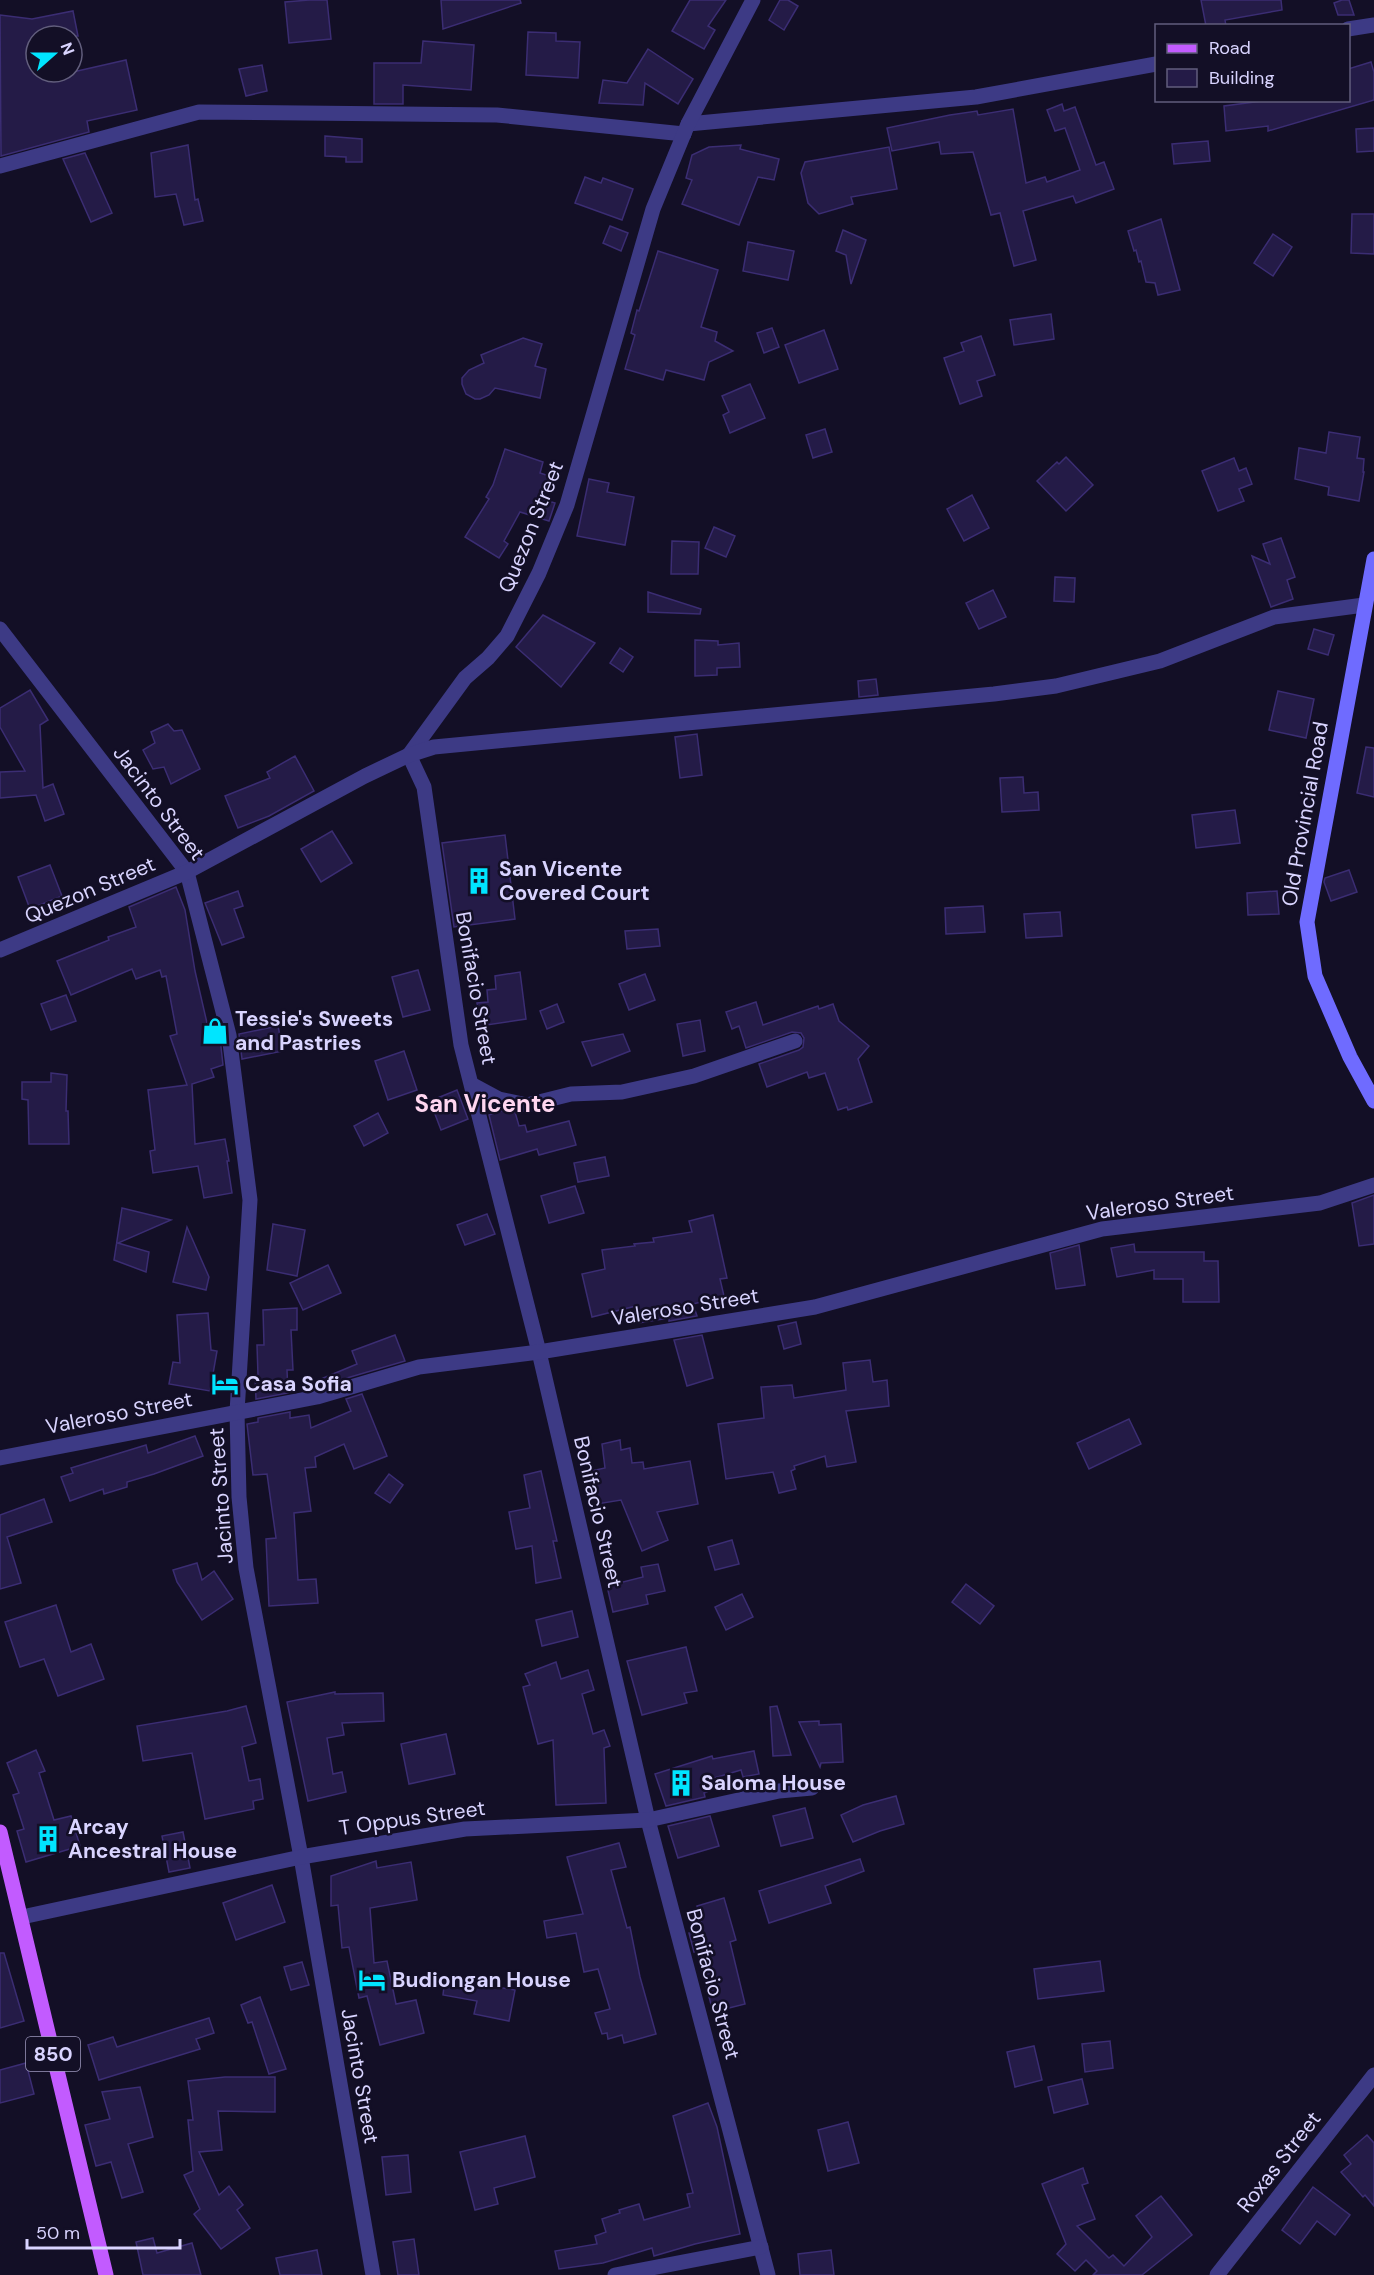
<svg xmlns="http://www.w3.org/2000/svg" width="1374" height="2275" viewBox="0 0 1374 2275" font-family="'DM Sans',sans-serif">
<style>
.building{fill:#241b47;stroke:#3b2d73;stroke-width:1.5}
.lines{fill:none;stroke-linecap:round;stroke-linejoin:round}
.minor{stroke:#3d3a85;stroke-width:15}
.secondary{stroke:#6f6bff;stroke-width:15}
.primary{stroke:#c25bff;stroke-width:15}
.labels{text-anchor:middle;stroke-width:5;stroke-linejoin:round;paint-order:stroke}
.shield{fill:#130f26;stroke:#9e99be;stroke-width:1.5}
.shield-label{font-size:20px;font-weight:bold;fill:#d9d4ff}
.street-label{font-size:21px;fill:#d9d4ff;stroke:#130f26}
.poi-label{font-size:21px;font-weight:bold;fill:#d9d4ff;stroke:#130f26;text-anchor:start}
.quarter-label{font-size:24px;font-weight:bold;fill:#ffd6f0;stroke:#130f26}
</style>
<rect width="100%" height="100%" fill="#130f26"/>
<g class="building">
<path d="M309,0h18l4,39 -42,4 -4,-41z"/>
<path d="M441,0h79l1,3 -78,26z"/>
<path d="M690,0h36l-18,26 7,4 -11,19 -32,-18z"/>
<path d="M780,0h8l10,6 -14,24 -15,-10z"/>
<path d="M1201,0h80l1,10 -57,10 1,6h-20z"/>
<path d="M1342,0h7l5,15h-16l-4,-12z"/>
<path d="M73,11l5,25h-42v36h37l53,-12 11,50 -50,11 2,11 -88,24 -1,-141 32,4z"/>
<path d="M528,32l28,1v8l24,1 -2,36 -52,-3z"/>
<path d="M423,41l51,4 -3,45 -68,-5v19h-29v-41h47z"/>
<path d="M648,49l45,30 -15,25 -33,-21 -2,22 -44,-2 4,-23 24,3z"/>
<path d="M1371,62l3,10v28l-106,31v-5l-42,5 -2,-25 46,-6h78v-31z"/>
<path d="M262,65l5,26 -21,5 -7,-27z"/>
<path d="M1062,104l2,7 11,-4 21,58 8,-3 10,27 -38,14 -3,-7 -50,15 13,49 -22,6 -14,-53 -9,2 -18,-63 -32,2 -2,-12 -47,9 -5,-23 63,-13 27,-4 1,4 35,-6 13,74 19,-6 2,5 33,-12 -15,-42 -10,3 -8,-21z"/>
<path d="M1374,128v23l-17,1 -1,-23z"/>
<path d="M325,136l37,3v23h-16v-5l-21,-1z"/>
<path d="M1208,141l2,20 -36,3 -2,-20z"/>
<path d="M188,145l7,55 3,-1 5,22 -19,4 -8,-31 -21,3 -4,-44z"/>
<path d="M741,145l-1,4 39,10 -5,21 -16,-3 -19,48 -57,-21 10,-24 -6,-2 6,-23 17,-8z"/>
<path d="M889,147l8,42 -46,8 2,7 -34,10 -11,-11 -7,-30 4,-11z"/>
<path d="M85,153l27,60 -21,9 -28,-63z"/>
<path d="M585,177l16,6 2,-5 30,11 -11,31 -47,-17z"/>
<path d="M1352,214h22v40l-23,-1z"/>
<path d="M1161,219l19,71 -22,5 -3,-12 -9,-1 -5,-21 -2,1 -3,-12 -2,1 -6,-20z"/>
<path d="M610,226l18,7 -7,18 -18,-8z"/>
<path d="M843,230l23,10 -15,44 -5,-29 -10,-4z"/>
<path d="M1273,234l19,13 -19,29 -19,-13z"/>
<path d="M748,242l46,9 -6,29 -45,-9z"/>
<path d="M658,251l60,19 -17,57 16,5 -2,9 18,10 -24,11 -5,18 -38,-10 -3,10 -38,-11 10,-34 -4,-2 6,-23 2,1z"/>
<path d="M1051,314l3,25 -40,6 -4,-25z"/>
<path d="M772,328l7,19 -15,6 -7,-20z"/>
<path d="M824,330l14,39 -39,14 -14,-38z"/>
<path d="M981,336l14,39 -18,6 5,15 -22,8 -16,-46 20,-7 -3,-8z"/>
<path d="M523,338l19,6 -7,22 11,3 -6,29 -45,-10 -6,7 -9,4h-5l-9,-5 -4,-10v-6l7,-8 15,-7 -3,-8z"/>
<path d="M750,384l15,34 -35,15 -7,-18 6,-3 -7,-16z"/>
<path d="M825,429l7,23 -19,6 -7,-23z"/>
<path d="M1329,432l31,5 -3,21 7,1 -1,13h1l-5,29 -31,-6 1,-8 -34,-8 4,-31 27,5z"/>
<path d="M505,449l38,13 -3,11 9,3 -8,23 14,4 -6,18 -29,-9 -16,29 4,3 -9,14 -34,-21 24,-38 -3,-2 7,-12z"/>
<path d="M1066,457l27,28 -27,26 -29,-30 20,-19 2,2z"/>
<path d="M1234,458l5,13 7,-3 6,16 -13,5 5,12 -26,10 -16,-40z"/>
<path d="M589,479l20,4 -2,9 27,5 -9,48 -48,-9z"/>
<path d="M972,495l17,33 -25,13 -17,-32z"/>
<path d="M714,527l21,9 -9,21 -21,-9z"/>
<path d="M1281,538l14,39 -8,3 6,19 -22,8 -19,-51 18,8 -7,-20z"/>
<path d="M672,541l27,1 -1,32h-27z"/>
<path d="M1055,577l20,1 -1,24 -20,-1z"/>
<path d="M993,590l13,27 -27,12 -13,-26z"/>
<path d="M648,592l53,17 -1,5 -52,-2z"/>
<path d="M543,615l52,28 -34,44 -45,-40z"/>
<path d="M1314,629l20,6 -6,20 -20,-6z"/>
<path d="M695,640l23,1v4l21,-2 1,24 -23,1v7l-22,1z"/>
<path d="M620,648l13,9 -10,15 -13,-9z"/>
<path d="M876,679l2,16 -19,2 -1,-16z"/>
<path d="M30,690l18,30 -8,5 3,63 10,-4 11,30 -19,7 -9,-26 -36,3v-26l25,-1 -25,-44v-19z"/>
<path d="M1278,691l36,8 -8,39 -37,-8z"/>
<path d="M168,724l6,7 8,-1 18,39 -29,15 -7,-17 -11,2 -10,-19 12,-7 -4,-11z"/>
<path d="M697,734l5,41 -22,3 -5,-41z"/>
<path d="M1366,747l8,1v49l-17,-4z"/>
<path d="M295,756l19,35 -45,25 -31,12 -13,-32 45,-18 -3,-6z"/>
<path d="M1023,777l1,16 14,-1 1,18 -37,2 -2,-34z"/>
<path d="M1235,810l5,33 -44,5 -4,-33z"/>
<path d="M332,831l20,32 -31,19 -20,-33z"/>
<path d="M505,835l10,84 -61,8 -12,-84z"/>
<path d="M50,865l12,31 -32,13 -12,-32z"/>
<path d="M1349,870l8,22 -26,9 -7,-19 1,-4z"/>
<path d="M176,887l9,23 10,61 12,52 4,-1 6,17 3,-1 3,27 -12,4 3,8 -22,7 3,60 30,-5 4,22h-2l5,32 -28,5 -6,-32 -45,7 -3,-22 5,-1 -7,-60 39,-5 -17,-49 7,-2 -11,-58 -4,1 -2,-7 -24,9 -4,-10 -61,26 -14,-34 52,-21 -1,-3 28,-10 -7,-20z"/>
<path d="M238,891l5,15 -9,3 10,28 -22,8 -17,-42z"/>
<path d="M1277,891l2,23 -31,1 -1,-22z"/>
<path d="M983,906l2,26 -39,2 -1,-26z"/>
<path d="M1060,912l2,24 -36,2 -2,-24z"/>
<path d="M658,929l2,17 -33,3 -2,-18z"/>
<path d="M418,970l12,40 -27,7 -11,-40z"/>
<path d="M520,972l6,47 -46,7 -3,-23 11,-1 -1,-12 9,-1 -1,-13z"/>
<path d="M645,974l10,26 -26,10 -10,-26z"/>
<path d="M66,995l10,26 -25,9 -10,-26z"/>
<path d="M756,1002l7,23 55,-19 1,3 14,-5 6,17 30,25 -11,13 14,43 -24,8 -1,-3 -9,3 -13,-37 -16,5 -2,-6 -40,15 -8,-23 40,-14 4,-3 1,-9 -3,-5 -9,-1 -46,16 -7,-22 -7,3 -6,-17z"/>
<path d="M557,1004l7,18 -17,7 -7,-18z"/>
<path d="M700,1020l5,31 -22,5 -6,-32z"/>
<path d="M278,1026l5,25 -41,8 -3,-25z"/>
<path d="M623,1034l7,17 -38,15 -10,-24z"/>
<path d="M404,1051l13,39 -29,10 -13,-39z"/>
<path d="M51,1073l16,2 -1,36h2l1,33h-40l-1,-44 -6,-1v-17h29z"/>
<path d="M457,1090l11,29 -27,11 -11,-29z"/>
<path d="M504,1110l11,2 4,14 6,-1 2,7 42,-11 7,24 -37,10 -2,-6 -37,11 -11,-45z"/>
<path d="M378,1113l10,20 -24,13 -10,-20z"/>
<path d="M605,1157l4,19 -31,6 -4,-19z"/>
<path d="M575,1186l9,27 -35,10 -8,-27z"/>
<path d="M1374,1195v49l-15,2 -7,-43z"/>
<path d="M122,1208l49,12 -53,23 31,9 -3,20 -32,-12z"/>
<path d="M487,1214l8,20 -30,11 -8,-20z"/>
<path d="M713,1215l14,63 -7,1 4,17 -31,8 4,12 -28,5v-3l-30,5 -3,-17 -44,11 -10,-43 23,-5 -3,-19 33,-4 -1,-2 20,-2 -1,-4 39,-6 -3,-11z"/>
<path d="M273,1224l32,6 -8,46 -30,-6z"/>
<path d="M187,1227l22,50 -3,13 -33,-8z"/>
<path d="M1134,1244l1,8h69v9h14l1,41h-36v-23h-29v-9l-37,7 -6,-29z"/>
<path d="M1079,1245l6,40 -29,4 -6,-36z"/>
<path d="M328,1265l13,28 -38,17 -13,-27z"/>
<path d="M297,1308v22h-6l2,40h-6l1,23 -32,6 -1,-24h3l-1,-30h7l-1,-35z"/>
<path d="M208,1313l3,37 6,1 -7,40 -41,-7 4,-22 7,1 -3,-48z"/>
<path d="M796,1322l5,22 -17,5 -6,-23z"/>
<path d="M395,1335l10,26 -82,24 -2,-6 36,-15 -5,-13z"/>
<path d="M702,1335l11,43 -26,8 -13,-46z"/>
<path d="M870,1360l3,22 14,-2 2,26 -43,5 10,51 -29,5 -2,-11 -31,10 1,3 -4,2 5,18 -17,4 -6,-21 -47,7 -8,-55 46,-6 -3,-31 31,-2 2,13 52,-8 -3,-27z"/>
<path d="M362,1394l25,62 -33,13 -10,-25 -29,13 1,10 -11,1 6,43 -17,2 4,67 18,-1 2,24 -49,3 -3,-67 10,-1 -9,-64 -14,1 -6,-51 11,-2v-4l32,-6v6l19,-3 2,13 40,-17 -5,-12z"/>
<path d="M1129,1419l12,25 -52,25 -12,-26z"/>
<path d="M195,1436l8,20 -49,18 -27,8v5l-23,7 -1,-5 -33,12 -9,-24 12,-4 -2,-5 75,-23 2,8z"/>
<path d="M620,1440l1,10 9,-2 2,15 11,-1 1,7 46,-8 8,43 -41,8 11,28 -26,11 -21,-51 -24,4 -6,-33 14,-3 -3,-24z"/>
<path d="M541,1471l16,70h-4l8,37 -25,5 -4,-37 -16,3 -7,-37 21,-4 -6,-33z"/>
<path d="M389,1474l14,11 -13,18 -15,-10z"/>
<path d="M44,1499l8,23 -45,15 14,46 -21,6v-74z"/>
<path d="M732,1540l7,24 -24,6 -7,-23z"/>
<path d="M197,1563l5,17 12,-9 19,28 -31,21 -25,-38 -4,-12z"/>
<path d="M658,1564l7,27 -19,4 2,9 -35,8 -6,-26 36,-9 -2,-10z"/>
<path d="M966,1584l28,22 -14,18 -28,-22z"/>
<path d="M742,1594l11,23 -27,13 -11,-23z"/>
<path d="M56,1605l15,47 20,-8 13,35 -46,17 -14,-37 -24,8 -15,-45z"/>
<path d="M572,1611l6,26 -36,9 -6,-26z"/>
<path d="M686,1647l11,44 -13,2 3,10 -45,12 -15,-54z"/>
<path d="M556,1662l5,17 27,-9 6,20 -12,4 11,40 11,-4 6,16 -6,2 2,55 -50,2 -3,-65 -15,4 -15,-57 7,-2 -5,-11z"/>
<path d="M335,1692v2l48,-1 1,28 -42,2 2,12 -17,3 6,36 9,-2 4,20 -38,9 -21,-99z"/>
<path d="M246,1706l10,37 -14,4 7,34 11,-2 3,20 -10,2 1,8 -49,10 -13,-66 -49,8 -6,-35 90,-15z"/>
<path d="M777,1706l14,49 -18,1 -3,-49z"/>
<path d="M819,1721v4l22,-1 2,38 -22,1 -1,4 -21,-45z"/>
<path d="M446,1734l9,40 -46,10 -8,-40z"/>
<path d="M36,1750l9,21 -6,2 15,47 17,-4 9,30 -54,16 -9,-31 7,-2 -11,-34 6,-2 -12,-30z"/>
<path d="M754,1751l5,23 -16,3 -2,-7 -37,11 3,11 -3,1 1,4 -39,9 -11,-32 57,-18 1,3z"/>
<path d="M896,1796l8,28 -24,7 -27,11 -12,-27 22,-10z"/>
<path d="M805,1808l8,30 -32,8 -8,-30z"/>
<path d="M710,1816l9,30 -41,12 -10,-32z"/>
<path d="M183,1832l7,36 -21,4 -7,-36z"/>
<path d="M619,1843l7,24 -15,3 16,58 3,-1 10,50 16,57 -32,9 -2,-8 -14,4 -1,-6 -5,1 -7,-21 15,-4 -12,-40 -14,3 -8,-39 -29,5 -3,-17 39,-7 -16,-57z"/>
<path d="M860,1859l4,12 -39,15 6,17 -62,20 -10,-32z"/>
<path d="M376,1861l1,7 34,-6 6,38 -47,8 4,55 13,-2 9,43 20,-4 8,33 -44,12 -13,-49 -8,2 -10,-51 -7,1 -4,-43 -7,1v-30z"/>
<path d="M272,1885l13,37 -49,18 -13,-37z"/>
<path d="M724,1898l12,42 -6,2 15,62 -32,8 -16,-61 -3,1 -5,-19 14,-4 -6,-23z"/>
<path d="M0,1953h4l20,68 -24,7z"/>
<path d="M1100,1961l4,30 -66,8 -4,-30z"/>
<path d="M302,1962l7,23 -18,5 -7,-23z"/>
<path d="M445,1978l70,12 -6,31 -35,-7 3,-13 -34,-6z"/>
<path d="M260,1997l26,72 -17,5 -17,-52 -4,1 -7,-18z"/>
<path d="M209,2018l5,15 -18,6 4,10 -101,31 -11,-35 25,-8 4,10z"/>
<path d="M1110,2041l3,27 -28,4 -3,-28z"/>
<path d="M1034,2046l8,34 -27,7 -8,-35z"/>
<path d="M26,2063l8,31 -34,9v-33z"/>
<path d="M225,2077h50v35l-57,-1 4,39 -23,2 20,43 10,-9 14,19 -6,5 13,18 -29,21 -27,-35 6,-5 -16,-34 9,-4 -5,-51h5l-5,-39z"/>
<path d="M1082,2079l6,25 -34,9 -6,-26z"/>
<path d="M140,2087l13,50 -25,7 15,48 -21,6 -11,-36 -15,4 -11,-41 25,-6 -8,-27z"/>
<path d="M708,2103l9,24 23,107 -45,10 -41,12 -2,-8 -49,15 -44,6 -4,-18 42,-7 -2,-8 11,-4 -4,-13 18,-6 -1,-3 20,-6 5,16 46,-13 -3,-13 6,-1 -20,-77z"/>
<path d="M848,2122l11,41 -31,8 -10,-41z"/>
<path d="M1367,2135l7,8v63l-9,-11 -2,2 -22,-25 10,-8 -7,-9z"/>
<path d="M525,2136l10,41 -41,11 4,16 -23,6 -15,-58z"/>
<path d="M408,2155l3,37 -25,3 -4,-38z"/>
<path d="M1083,2168l5,15 -6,2 13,34 -18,7 32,32 4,-3 11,11 28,-29 -16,-21 25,-20 31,39 -50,40h-49l4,-4 -11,-11 -11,11 -18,-17 9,-10 -24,-60z"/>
<path d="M1313,2187l37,28 -15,20 -18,-14 -17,23 -18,-14z"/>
<path d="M153,2238l4,15 35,-10 9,32h-58l-7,-33z"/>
<path d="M414,2239l5,36h-21l-5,-33z"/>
<path d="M317,2250l5,25h-42l-4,-17z"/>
<path d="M831,2250l3,25h-34l-2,-21z"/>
</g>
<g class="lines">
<g class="minor">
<path d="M1348,29l26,-4"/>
<path d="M688,124l288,-27 180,-33"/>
<path d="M0,166l199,-54 298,3 187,19"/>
<path d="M0,629l187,243 42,163 21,165 -13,212 2,85 7,71 55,289 72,418"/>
<path d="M409,755l15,32 37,258 78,307 109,468 120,455"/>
<path d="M409,755l56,-77 23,-20 19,-22 32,-63 28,-68 86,-296 35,-85 65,-124"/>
<path d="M0,950l187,-78 178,-96 44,-21 25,-8 560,-53 62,-8 104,-25 114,-44 90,-12"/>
<path d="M473,1085l26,14 28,6 44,-11 51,-2 72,-16 101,-35"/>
<path d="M0,1458l317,-61 102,-30 120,-15 276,-45 287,-78 218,-26 54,-18"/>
<path d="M22,1917l279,-60 164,-28 183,-9 131,-29 33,-3"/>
<path d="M615,2275l146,-28"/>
<path d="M1217,2275l157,-200"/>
</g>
<path class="secondary" d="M1374,559l-67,363 8,54 35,81 24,44"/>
<path class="primary" d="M0,1832l106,443"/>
</g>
<defs>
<symbol id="building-bare" viewBox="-9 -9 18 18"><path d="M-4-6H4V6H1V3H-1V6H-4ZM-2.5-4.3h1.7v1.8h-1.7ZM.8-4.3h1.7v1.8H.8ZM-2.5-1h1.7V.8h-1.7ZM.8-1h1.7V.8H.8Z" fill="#00e5ff" stroke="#130f26" stroke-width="2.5" paint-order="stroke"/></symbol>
<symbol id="shop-bare" viewBox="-9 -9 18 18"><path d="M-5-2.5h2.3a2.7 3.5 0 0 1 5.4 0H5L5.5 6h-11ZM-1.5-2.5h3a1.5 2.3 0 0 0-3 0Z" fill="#00e5ff" stroke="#130f26" stroke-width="2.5" paint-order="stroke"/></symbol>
<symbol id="hotel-bare" viewBox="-9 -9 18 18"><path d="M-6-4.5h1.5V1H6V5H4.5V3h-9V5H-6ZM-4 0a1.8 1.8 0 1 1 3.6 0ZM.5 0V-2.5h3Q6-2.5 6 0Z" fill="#00e5ff" stroke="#130f26" stroke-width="2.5" paint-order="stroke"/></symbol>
</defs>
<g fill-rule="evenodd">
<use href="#building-bare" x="460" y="862" width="38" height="38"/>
<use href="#shop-bare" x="196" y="1012" width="38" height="38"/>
<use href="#hotel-bare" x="206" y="1365" width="38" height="38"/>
<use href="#building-bare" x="662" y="1764" width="38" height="38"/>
<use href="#building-bare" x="29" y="1820" width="38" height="38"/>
<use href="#hotel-bare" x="353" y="1961" width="38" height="38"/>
</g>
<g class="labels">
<rect class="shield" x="26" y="2037" width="54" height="34" rx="4.5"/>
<g class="shield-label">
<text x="53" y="2061">850</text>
</g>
<g class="street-label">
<text transform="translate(531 527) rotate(-68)" y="7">Quezon Street</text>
<text transform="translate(159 803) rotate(53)" y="7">Jacinto Street</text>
<text transform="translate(1305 814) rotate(-80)" y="7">Old Provincial Road</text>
<text transform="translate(90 890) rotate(-23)" y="7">Quezon Street</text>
<text transform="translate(476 988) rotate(80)" y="7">Bonifacio Street</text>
<text transform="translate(1160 1203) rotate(-8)" y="7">Valeroso Street</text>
<text transform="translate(685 1307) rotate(-9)" y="7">Valeroso Street</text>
<text transform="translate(119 1413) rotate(-11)" y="7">Valeroso Street</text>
<text transform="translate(221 1496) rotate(-94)" y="7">Jacinto Street</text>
<text transform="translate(598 1512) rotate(77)" y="7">Bonifacio Street</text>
<text transform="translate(412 1818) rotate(-8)" y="7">T Oppus Street</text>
<text transform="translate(713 1984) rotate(75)" y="7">Bonifacio Street</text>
<text transform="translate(360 2076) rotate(80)" y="7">Jacinto Street</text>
<text transform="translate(1279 2162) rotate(-52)" y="7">Roxas Street</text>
</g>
<g class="poi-label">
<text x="499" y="876">San Vicente<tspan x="499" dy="24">Covered Court</tspan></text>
<text x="235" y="1026">Tessie's Sweets<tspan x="235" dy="24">and Pastries</tspan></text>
<text x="245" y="1391">Casa Sofia</text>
<text x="701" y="1790">Saloma House</text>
<text x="68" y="1834">Arcay<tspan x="68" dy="24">Ancestral House</tspan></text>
<text x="392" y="1987">Budiongan House</text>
</g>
<g class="quarter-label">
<text x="485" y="1112">San Vicente</text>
</g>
</g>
<rect x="1155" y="24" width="195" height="78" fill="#130f26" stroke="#625e7d" stroke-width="1.5"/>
<rect x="1167" y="44" width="30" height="9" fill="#c25bff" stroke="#625e7d" stroke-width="1.5"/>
<text x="1209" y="54" font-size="18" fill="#d9d4ff">Road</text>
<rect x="1167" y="69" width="30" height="18" fill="#241b47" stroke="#625e7d" stroke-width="1.5"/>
<text x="1209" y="84" font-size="18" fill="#d9d4ff">Building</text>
<g transform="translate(54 54) rotate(69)"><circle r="28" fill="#130f26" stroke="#625e7d" stroke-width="1.5"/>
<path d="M0-4.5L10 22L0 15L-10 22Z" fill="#00e5ff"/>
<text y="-9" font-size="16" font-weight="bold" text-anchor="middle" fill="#d9d4ff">N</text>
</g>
<path d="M27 2239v9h153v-9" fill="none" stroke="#d9d4ff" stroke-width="3"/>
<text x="36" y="2239" font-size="18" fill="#d9d4ff" stroke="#130f26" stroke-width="4.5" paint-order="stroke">50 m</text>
</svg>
